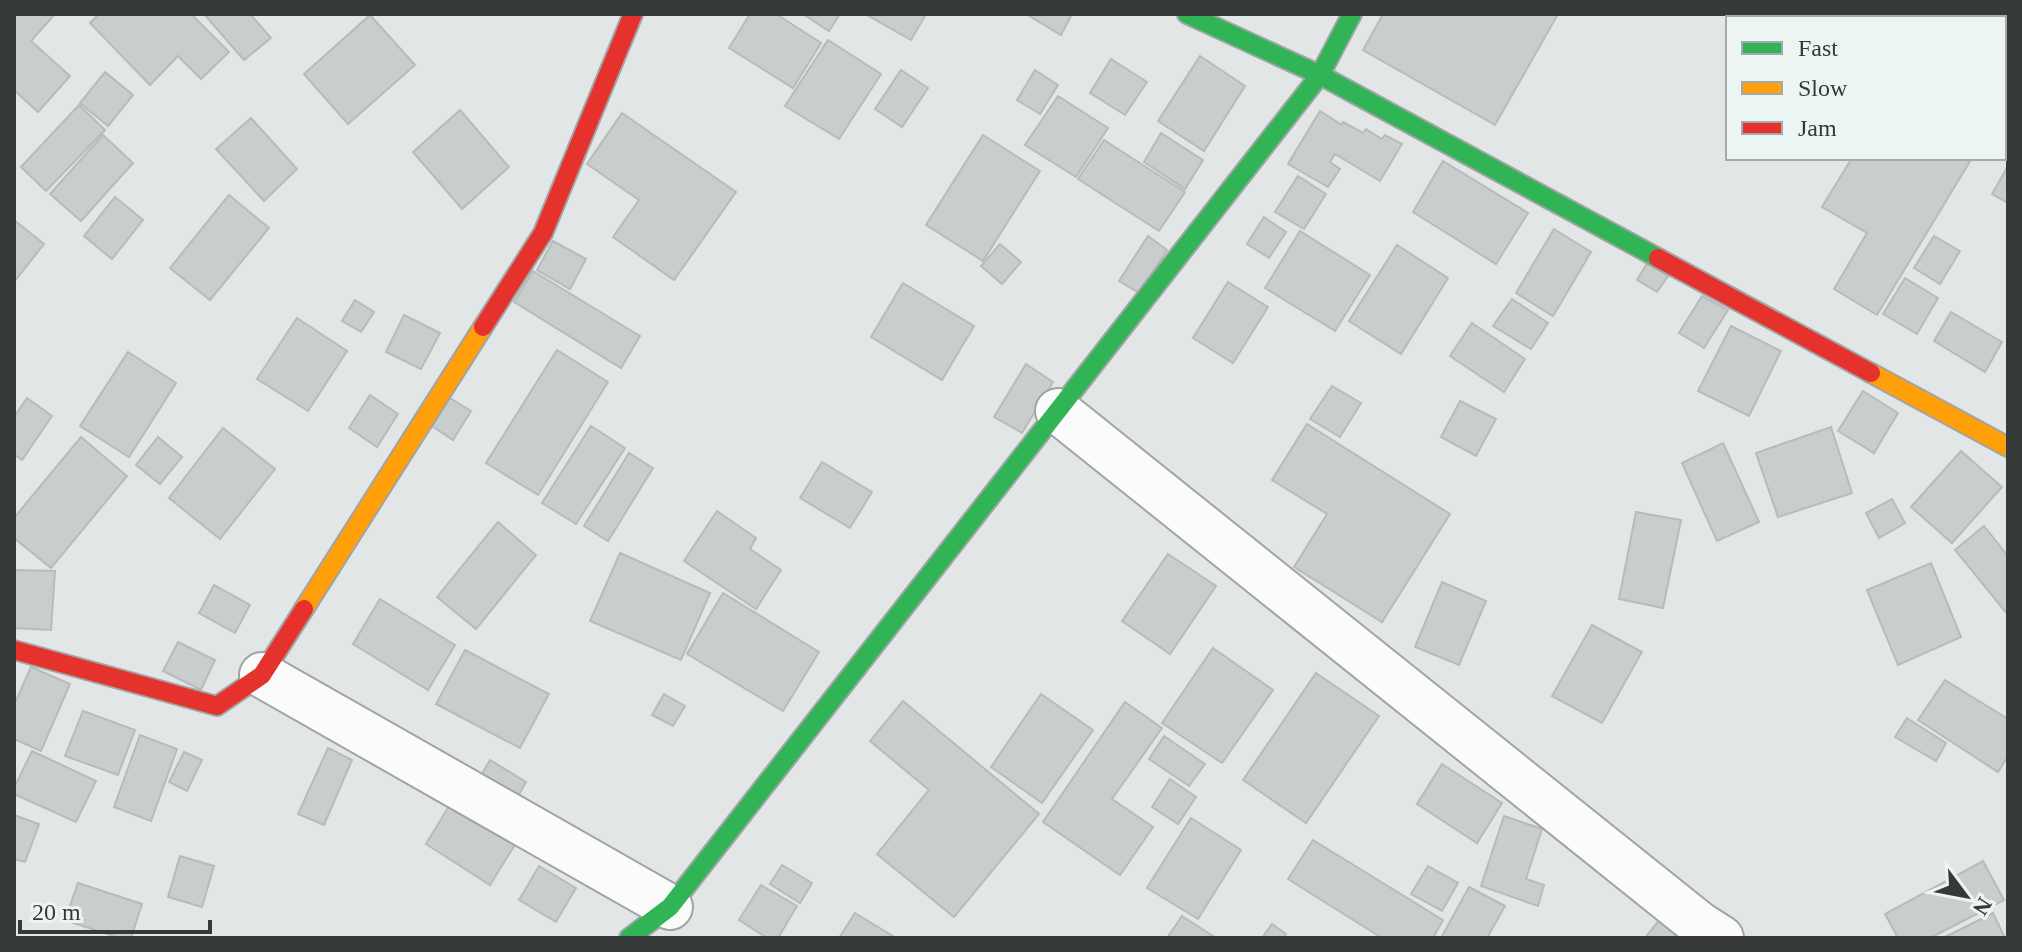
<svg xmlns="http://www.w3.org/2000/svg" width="2022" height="952" viewBox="0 0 2022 952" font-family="Georgia,serif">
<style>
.building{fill:#cacdcd;stroke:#b8bbbb;stroke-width:2}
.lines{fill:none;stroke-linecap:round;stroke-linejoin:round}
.street-casing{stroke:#a1a4a4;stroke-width:48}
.fast-casing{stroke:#a1a4a4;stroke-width:22}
.slow-casing{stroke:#a1a4a4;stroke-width:22}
.jam-casing{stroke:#a1a4a4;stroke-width:22}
.street{stroke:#fbfbfb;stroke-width:44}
.fast{stroke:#30b455;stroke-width:18}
.slow{stroke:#ff9f0a;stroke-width:18}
.jam{stroke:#e5322d;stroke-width:18}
</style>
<rect width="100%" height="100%" fill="#e2e6e6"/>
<g class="building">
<path d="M14,14h41l-24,27 39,35 -32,36 -24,-22z"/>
<path d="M99,14h92l38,38 -28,27 -23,-23 -28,29 -60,-62z"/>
<path d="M204,14h46l21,24 -27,22z"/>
<path d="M750,14h26l45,29 -28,45 -64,-40z"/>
<path d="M803,14h37l-11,17z"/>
<path d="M865,14h61l-15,26z"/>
<path d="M1026,14h46l-11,21z"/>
<path d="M1383,14h175l-63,111 -132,-75z"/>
<path d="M1736,14h93l-2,4h-84z"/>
<path d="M370,15l45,50 -67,59 -44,-50z"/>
<path d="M828,40l53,34 -42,65 -54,-33z"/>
<path d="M1200,56l45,30 -41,65 -46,-30z"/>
<path d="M1111,59l36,23 -22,33 -35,-22z"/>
<path d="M901,70l27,18 -26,39 -27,-18z"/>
<path d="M1035,70l23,15 -18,29 -23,-14z"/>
<path d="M105,72l28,23 -25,31 -28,-23z"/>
<path d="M1058,96l50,32 -32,49 -51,-32z"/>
<path d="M79,105l26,25 -59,61 -25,-24z"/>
<path d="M460,110l49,57 -47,42 -49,-57z"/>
<path d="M1320,111l22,14 1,-3 20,11 3,-4 16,10 3,-4 17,9 -22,37 -45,-27 -5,8 10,7 -12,18 -40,-23z"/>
<path d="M622,113l114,79 -62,88 -61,-43 26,-37 -52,-36z"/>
<path d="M251,118l46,51 -33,32 -48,-52z"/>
<path d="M1161,133l42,27 -18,29 -41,-27z"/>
<path d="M103,135l30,28 -52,58 -31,-27z"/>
<path d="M983,135l57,36 -57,90 -57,-36z"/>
<path d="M1104,140l81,52 -26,39 -81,-52z"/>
<path d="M1852,158h120l-95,157 -43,-26 33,-56 -45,-26z"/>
<path d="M1443,161l85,52 -32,51 -83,-52z"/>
<path d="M2008,166v37l-16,-9z"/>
<path d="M1298,176l28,18 -22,35 -29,-17z"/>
<path d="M229,195l40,33 -59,72 -40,-32z"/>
<path d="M115,197l28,23 -31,39 -28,-23z"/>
<path d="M1264,217l22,15 -17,26 -22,-14z"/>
<path d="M14,220l30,24 -30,38z"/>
<path d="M1554,229l37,23 -38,64 -37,-23z"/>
<path d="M1300,231l70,44 -35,56 -70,-43z"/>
<path d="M1148,236l19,14 -28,43 -20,-12z"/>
<path d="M1934,236l26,15 -20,33 -26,-16z"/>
<path d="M553,241l33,18 -16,30 -33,-19z"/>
<path d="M1000,244l21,18 -19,22 -21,-18z"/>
<path d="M1397,245l51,33 -47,76 -52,-33z"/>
<path d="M1648,262l20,14 -11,16 -20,-12z"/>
<path d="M533,271l107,65 -19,32 -107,-66z"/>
<path d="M1905,278l33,20 -21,36 -34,-20z"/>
<path d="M1228,282l40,25 -35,56 -40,-25z"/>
<path d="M903,283l71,43 -32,54 -71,-43z"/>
<path d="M1702,296l26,14 -24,38 -25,-15z"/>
<path d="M1512,299l36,24 -17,26 -38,-23z"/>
<path d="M355,300l19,12 -13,20 -19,-11z"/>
<path d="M1951,312l51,30 -17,30 -51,-31z"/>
<path d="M404,315l36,18 -19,36 -35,-17z"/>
<path d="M297,318l50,33 -39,60 -51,-32z"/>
<path d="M1472,323l53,36 -21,33 -54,-36z"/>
<path d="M1731,326l50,25 -32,65 -51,-25z"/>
<path d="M557,350l51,32 -70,113 -52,-32z"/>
<path d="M128,352l48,31 -47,74 -49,-31z"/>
<path d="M1026,364l27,18 -31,51 -28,-16z"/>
<path d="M1332,386l29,17 -21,34 -30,-18z"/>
<path d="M1863,391l35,22 -24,40 -36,-22z"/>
<path d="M370,395l28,19 -21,33 -28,-19z"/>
<path d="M445,395l26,16 -18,29 -26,-17z"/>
<path d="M27,398l25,18 -30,44 -8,-6v-37z"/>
<path d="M1460,401l36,18 -20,37 -35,-19z"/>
<path d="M1307,424l143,90 -68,108 -88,-55 33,-53 -55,-34z"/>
<path d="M591,426l34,22 -49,76 -34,-21z"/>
<path d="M1831,427l21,66 -74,24 -22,-64z"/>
<path d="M223,428l52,41 -55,70 -51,-41z"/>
<path d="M81,437l46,39 -76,92 -37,-30v-20z"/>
<path d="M158,437l24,20 -22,27 -24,-19z"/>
<path d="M1723,443l36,79 -42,19 -35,-78z"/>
<path d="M1961,451l41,36 -50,56 -41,-36z"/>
<path d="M629,453l24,15 -45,73 -24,-15z"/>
<path d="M822,462l50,30 -22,36 -50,-30z"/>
<path d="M1892,499l13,24 -26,15 -13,-25z"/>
<path d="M717,511l39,27 -6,11 31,21 -25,39 -72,-48z"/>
<path d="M1636,512l45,8 -18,88 -44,-9z"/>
<path d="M498,522l38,33 -60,74 -39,-32z"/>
<path d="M1984,526l24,30v59l-53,-65z"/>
<path d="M620,553l90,40 -29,67 -91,-39z"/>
<path d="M1168,554l48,32 -46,68 -48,-33z"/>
<path d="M1931,563l30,74 -63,28 -31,-75z"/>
<path d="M14,570l41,1 -4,59 -37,-2z"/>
<path d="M1442,582l44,19 -27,64 -44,-18z"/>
<path d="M214,585l36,20 -15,28 -36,-20z"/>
<path d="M723,593l96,59 -36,59 -96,-57z"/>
<path d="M380,599l75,46 -27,45 -75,-46z"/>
<path d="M1592,625l50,27 -40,71 -50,-27z"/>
<path d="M178,642l37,18 -14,30 -38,-19z"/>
<path d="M1213,648l60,42 -51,73 -60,-40z"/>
<path d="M465,650l84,44 -29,54 -84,-44z"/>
<path d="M31,667l39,17 -29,67 -27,-12v-34z"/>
<path d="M1316,673l63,43 -73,107 -63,-43z"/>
<path d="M1945,680l63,39v37l-10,16 -80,-52z"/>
<path d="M664,694l21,12 -12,20 -21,-11z"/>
<path d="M1041,694l52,36 -51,73 -51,-36z"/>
<path d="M903,701l136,113 -85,103 -77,-63 52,-64 -59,-49z"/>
<path d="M1125,702l37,26 -50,71 41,28 -33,48 -77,-53z"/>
<path d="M83,711l52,19 -17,45 -53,-19z"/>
<path d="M1907,718l39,25 -10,18 -41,-24z"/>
<path d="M140,735l37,14 -26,72 -37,-14z"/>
<path d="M1164,736l41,28 -16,22 -40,-27z"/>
<path d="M328,748l24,12 -28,65 -26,-11z"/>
<path d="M32,751l64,30 -20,41 -62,-28v-6z"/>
<path d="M184,752l18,8 -15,31 -18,-9z"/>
<path d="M490,760l36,22 -12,21 -36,-22z"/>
<path d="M1442,764l60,39 -25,40 -60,-39z"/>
<path d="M1170,779l26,18 -18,27 -26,-17z"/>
<path d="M451,803l65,40 -26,42 -64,-41z"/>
<path d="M14,815l25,9 -14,38 -11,-3z"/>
<path d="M1504,816l38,13 -16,50 18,6 -6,21 -57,-20z"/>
<path d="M1191,818l50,32 -43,69 -51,-31z"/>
<path d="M1313,840l130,80 -10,18h-51l-94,-59z"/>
<path d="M180,856l34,10 -12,41 -34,-10z"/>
<path d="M1983,861l21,39 -74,38h-32l-13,-24z"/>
<path d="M782,865l30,18 -12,20 -30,-19z"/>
<path d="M539,866l37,22 -20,34 -37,-22z"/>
<path d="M1428,866l30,17 -16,28 -31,-17z"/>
<path d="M78,883l64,21 -11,34h-12l-54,-18z"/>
<path d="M761,885l36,21 -19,32h-11l-28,-18z"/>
<path d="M1469,887l36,19 -18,32h-46z"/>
<path d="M1668,909l37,29h-60z"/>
<path d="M855,913l41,25h-57z"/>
<path d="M1993,913l12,25h-62z"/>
<path d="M1182,916l34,22h-49z"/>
<path d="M1272,924l14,10 -3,4h-21z"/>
</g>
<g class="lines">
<defs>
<g id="street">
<path d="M1058,411l641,513 22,14"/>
<path d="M262,675l408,232"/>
</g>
<g id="fast">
<path d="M1187,14l133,61 338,183"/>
<path d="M629,938l41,-31 650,-832 32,-61"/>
</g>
<g id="slow">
<path d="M1871,373l137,74"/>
<path d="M304,609l179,-282"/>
</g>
<g id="jam">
<path d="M1658,258l213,115"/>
<path d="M483,327l60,-94 90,-219"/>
<path d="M14,650l203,56 45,-31 42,-66"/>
</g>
</defs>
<use href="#street" class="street-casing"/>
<use href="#fast" class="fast-casing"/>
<use href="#slow" class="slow-casing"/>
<use href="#jam" class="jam-casing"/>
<use href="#street" class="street"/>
<use href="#fast" class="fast"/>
<use href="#slow" class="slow"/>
<use href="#jam" class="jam"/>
</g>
<rect width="2022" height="952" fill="none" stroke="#363939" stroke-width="32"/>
<rect x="1726" y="16" width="280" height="144" fill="#edf5f4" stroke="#a4aaa9" stroke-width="2"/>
<rect x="1742" y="42" width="40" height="12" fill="#30b455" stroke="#a4aaa9" stroke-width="2"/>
<text x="1798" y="56" font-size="24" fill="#363939">Fast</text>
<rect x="1742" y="82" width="40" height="12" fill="#ff9f0a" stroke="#a4aaa9" stroke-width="2"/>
<text x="1798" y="96" font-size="24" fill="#363939">Slow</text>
<rect x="1742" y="122" width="40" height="12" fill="#e5322d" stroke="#a4aaa9" stroke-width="2"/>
<text x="1798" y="136" font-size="24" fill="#363939">Jam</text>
<g transform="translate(1966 896) rotate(122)" stroke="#edf5f4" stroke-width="6" paint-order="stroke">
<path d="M0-6L14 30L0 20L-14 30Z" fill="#363939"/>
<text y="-12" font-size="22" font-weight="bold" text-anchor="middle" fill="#363939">N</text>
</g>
<path d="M20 920v12h190v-12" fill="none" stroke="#363939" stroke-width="4"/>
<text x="32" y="920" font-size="24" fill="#363939" stroke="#edf5f4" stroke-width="6" paint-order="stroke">20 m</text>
</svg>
